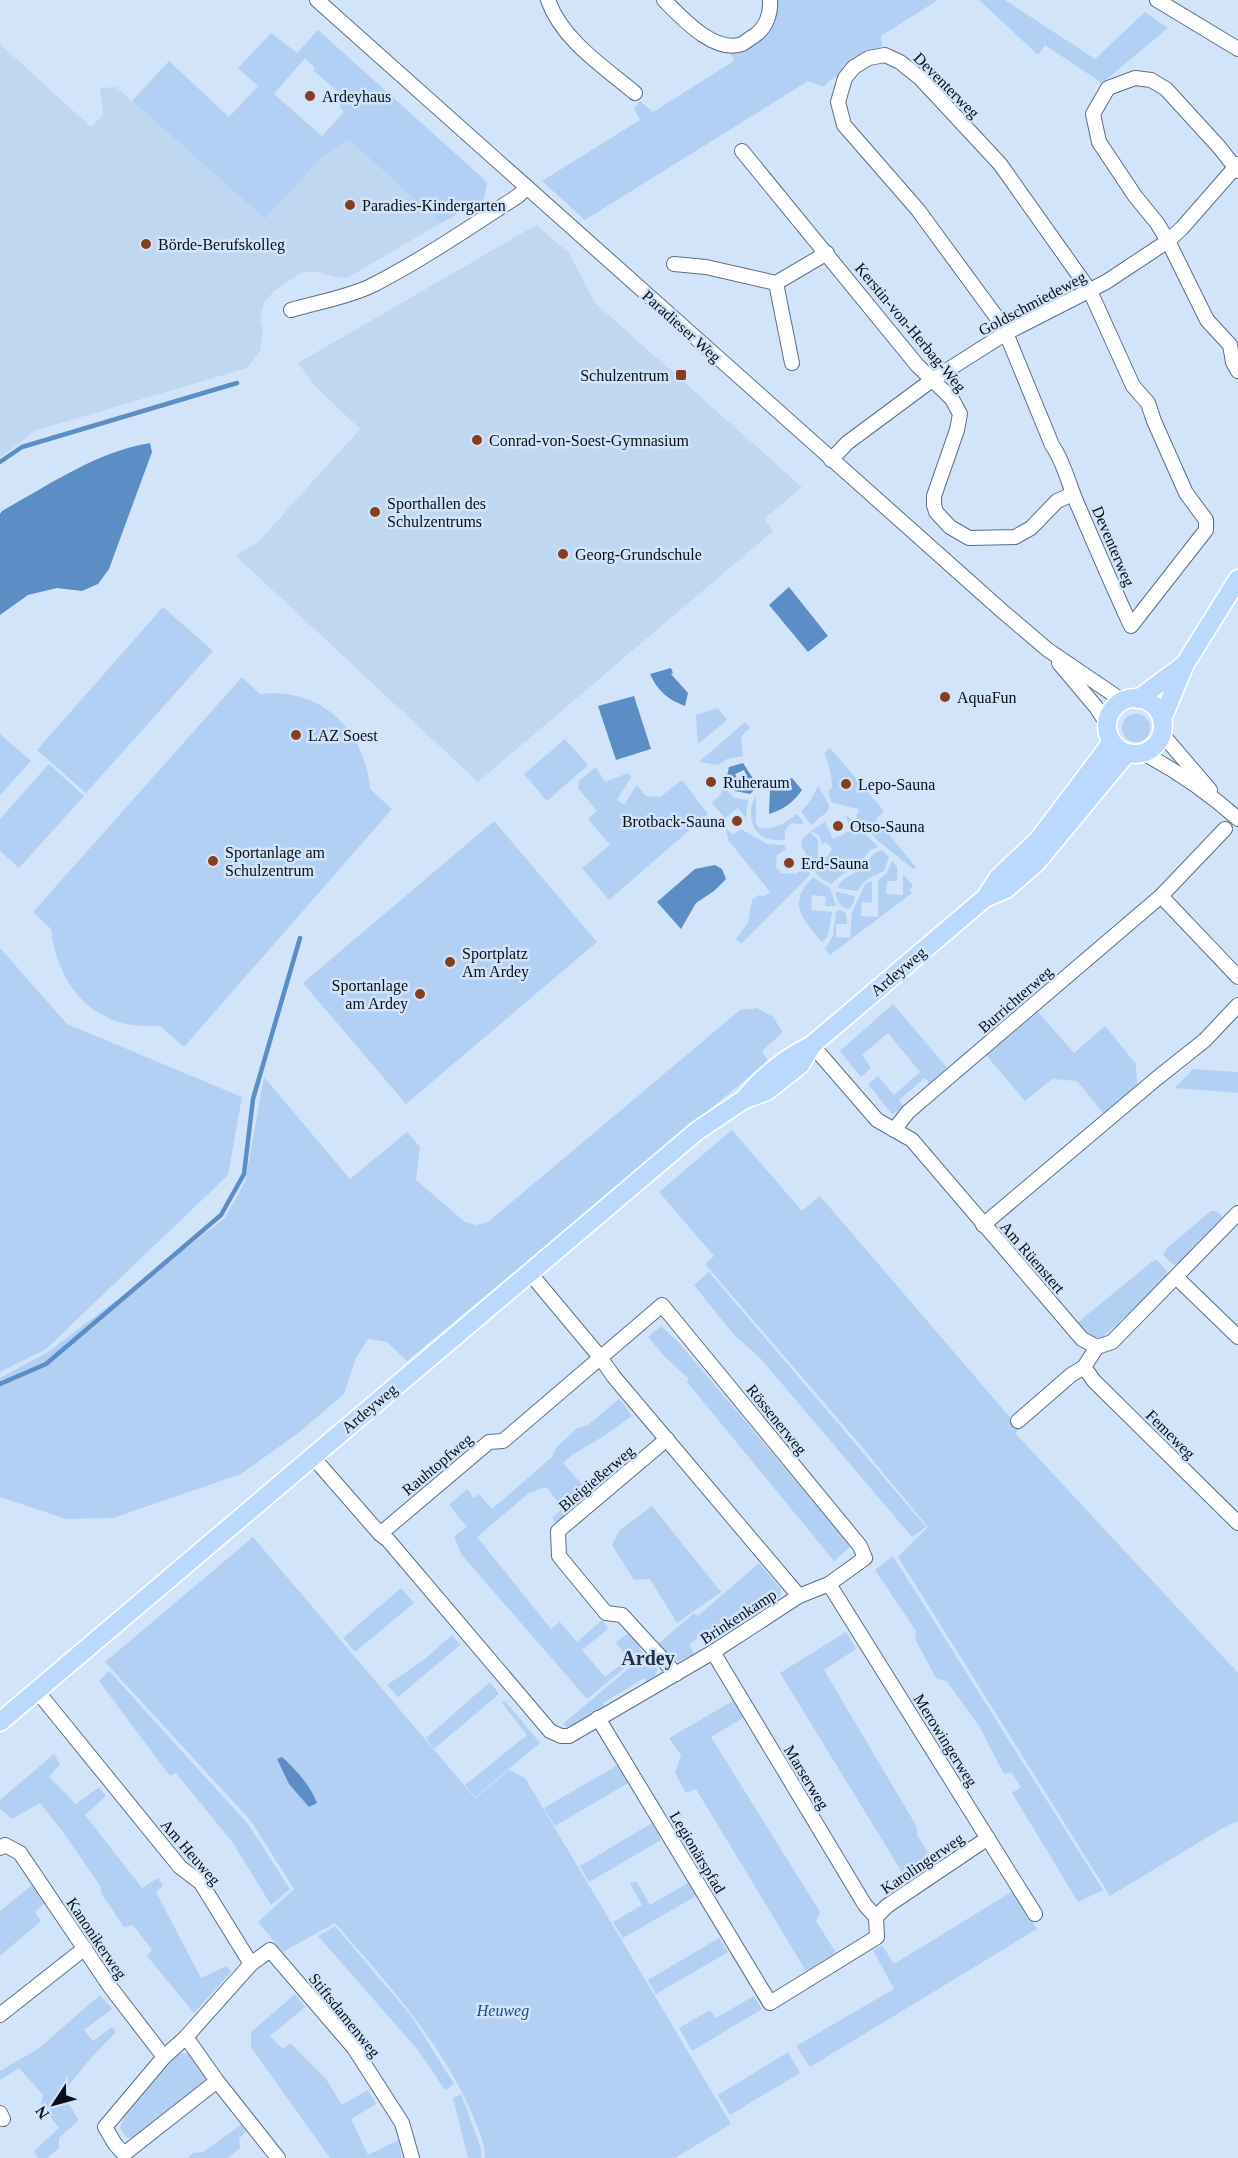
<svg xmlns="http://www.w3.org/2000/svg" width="1238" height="2158" viewBox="0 0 1238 2158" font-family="Georgia,serif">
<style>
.built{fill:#c0d7f2}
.green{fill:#b1d0f4;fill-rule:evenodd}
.water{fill:#5c8dc5}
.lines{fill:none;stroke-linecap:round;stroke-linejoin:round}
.stream{stroke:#5c8dc5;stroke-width:4.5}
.minor-casing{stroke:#5f6f82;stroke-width:16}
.major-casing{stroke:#fff;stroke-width:21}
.minor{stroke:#fff;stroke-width:14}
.major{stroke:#bbd9fd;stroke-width:18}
.poi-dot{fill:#863e1f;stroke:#d2e4fa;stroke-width:2}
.labels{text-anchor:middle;stroke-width:5;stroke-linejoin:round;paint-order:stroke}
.street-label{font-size:16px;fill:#0a1017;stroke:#d2e4fa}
.poi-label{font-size:16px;fill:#0a1017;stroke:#d2e4fa;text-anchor:start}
.park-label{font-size:16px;font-style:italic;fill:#194c82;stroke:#d2e4fa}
.quarter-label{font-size:20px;font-weight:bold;fill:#233141;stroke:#d2e4fa}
</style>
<rect width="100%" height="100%" fill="#d2e4fa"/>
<g class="built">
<path d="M0,44l91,83 12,-12 -3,-27 16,-1 149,132 56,-61 28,-18 92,83 -94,55 -12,-1 -23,-6 -11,2 -27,18 -10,12 -4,17 3,13 -3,18 -13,17 -213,63 -11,10 -23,16z"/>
<path d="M536,225l33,28 26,50 207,184 -38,32 9,12 -295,251 -242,-226 24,-16 100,-111 -44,-42 -18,-24z"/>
</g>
<g class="green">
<path d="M778,0h160l-57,36 2,16 -54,29 -5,6 -16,-6 -223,139 -43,-39 98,-61 -6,-12 6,-7 13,11 81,-51 -4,-9 44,-32z"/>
<path d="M979,0h26l90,59 50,-47 23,16 -66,55 -57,-38 -7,10z"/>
<path d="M318,30l169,152 -3,18 -43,23 -92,-83 -28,18 -56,61 -133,-118 37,-40 60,56 29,-31 -20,-18 33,-35 26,20zM305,58l10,10 -2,2 33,29 -7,8 5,5 -22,24 -48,-42z"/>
<path d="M163,607l50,44 -127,142 -49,-43z"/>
<path d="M242,677l18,17c62,-7 105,36 110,95l22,20 -208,238 -24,-21c-9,0 -19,0 -28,-1 -50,-8 -76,-50 -81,-96l-18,-17z"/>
<path d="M718,708l9,12 -29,24 -2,-29z"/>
<circle cx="1136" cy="728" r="14"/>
<path d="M745,722l5,6c-13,10 -8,13 -7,28l-16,3 -9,6 -19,-3z"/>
<path d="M0,734l31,27 -31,34z"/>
<path d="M565,739l23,26 -41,36 -23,-27z"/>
<path d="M830,748l54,63 -8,8 40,48 -3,2 -36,-29 -21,-23 3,-8c-9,-1 -17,-5 -27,-6l-4,-11 4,-5c0,-8 -4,-28 -8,-34z"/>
<path d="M49,764l35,32 -65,72 -19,-17v-32z"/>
<path d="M596,767l9,15 23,-9 3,4 -14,23 7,5 13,-20 9,11 14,1 22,-17 26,34 -99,86 -27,-32 28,-23 -22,-26 9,-8 -19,-23 1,-7z"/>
<path d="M723,786l11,12 14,2 -2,18 -8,-10 -13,10 -13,-15 9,-9z"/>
<path d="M818,786l11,19 -1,6 -17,14 -10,-14 8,-8z"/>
<path d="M756,797v27l3,4c14,2 27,-5 38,-14l7,9 -4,2 -6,-2c-8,2 -10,9 -9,17 -22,2 -35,-8 -34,-30 1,-6 1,-9 5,-13z"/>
<path d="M848,816l30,31 -8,3 -12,15 -15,9 -12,10c-20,-9 -19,-22 -30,-38l1,-7 8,-7 8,8v15l9,2 5,-8 -6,-7 -4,2 -3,-9 -8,-4 14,-9 8,17 19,-9 -6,-13z"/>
<path d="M494,821l103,121 -191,162 -103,-121z"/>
<path d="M726,828l7,7 8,-6 26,15 17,1 2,4 -9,6 -1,12 5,6 15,1 6,-5 1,-11 7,17 -69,69 -5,-5 12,-16 4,-23 7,-5 5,1 6,-4 -42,-52z"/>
<path d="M882,850l7,7 -5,14c-12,6 -20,8 -27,20l-19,-3c3,-11 14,-12 22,-19 10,-8 8,-14 22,-19z"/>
<path d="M892,861l5,6v14h-10l-1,13 17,1v-21l10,12 -3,4 2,3 -82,62 -5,-6 8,-13 3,-24 4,-2 6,3 1,11h-11v13l14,1 2,-26 14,-29 6,-2v22l-10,-1 -1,14 17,1v-37l9,-7z"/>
<path d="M813,877l17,11 6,18h-11l1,-9 -14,-2 -1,15 21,2 -4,24 -6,6c-19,-23 -36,-38 -9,-65z"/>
<path d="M837,892l17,4 1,3 -4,8 -4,2c-8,-3 -10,-9 -12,-16z"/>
<path d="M0,948l67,76 175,73 -14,78 -182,174 -46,23z"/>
<path d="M893,1004l56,66 -17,15 -7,-7 -26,22 6,8 -4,4 -2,-2 -7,4 -24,-30 10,-8 16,19 26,-23 -32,-39 -26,22 9,13 -10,9 -21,-26z"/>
<path d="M757,1008l16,9 10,15 -21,19 6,10 -361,300 -20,-19 -19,-3 -12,19 -12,36 -43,37 -60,43 -128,44 -47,1 -66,-22v-119l48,-26 176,-133 21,-37 19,-105 86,102 57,-47 13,15 -4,33 49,42 11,3 12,-3 252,-212z"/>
<path d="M1038,1012l36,41 31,-27 31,38 1,21 -33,29 -27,-33 -25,-2 -27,22 -39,-46z"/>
<path d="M1193,1069l45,3v21l-63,-5z"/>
<path d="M732,1130l70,81 18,-15 200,233 -5,4 223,240v148l-17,8 -111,67 -212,-339 30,-30 -71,-86 -152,-177 9,-8 -55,-64z"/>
<path d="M1211,1211h5l6,5v4l-44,44 -4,1 -11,-10 3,-6z"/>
<path d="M1157,1260l10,11 1,6 -66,61c-13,0 -18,-5 -25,-15l76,-62z"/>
<path d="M709,1272l217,255 -14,10 -151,-178 -27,-24 -40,-50z"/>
<path d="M661,1326l18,17 172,203 -17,15 -147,-179 2,-3 -25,-23 -16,-19z"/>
<path d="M619,1399l13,17 -28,20 -32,19 -9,8 28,32 -35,28 -4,-5 11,-10 -17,-21 -17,6 -52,44 74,92 9,-7 17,20 25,-22 6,9 -26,21 23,27 23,-18 -12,-17 13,-10 14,21 -56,46 -126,-145 -7,-18 13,-9 -18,-22 18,-16 7,9 5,-4 13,15 60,-52 4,-9 21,-20 11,-3z"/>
<path d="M652,1506l69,86 -44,31 -27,-44 -16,1 -22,-35 8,-15z"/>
<path d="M253,1537l222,261 34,-28 16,8 206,346 -56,34h-190c0,-16 -7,-29 -13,-44 -31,-73 -86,-132 -137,-191l-52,29 -25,-30 36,-33 -43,-68 -146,-159z"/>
<path d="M893,1556l210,334 -25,12 -66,-109 9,-6 -10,-15 -7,2 -25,-48 -32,-44 -11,-4 -21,-39 1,-8 -41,-61z"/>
<path d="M759,1563l22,26c0,11 -6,16 -14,21l-7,-10 -23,15 5,10 -23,14 -7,-10 -23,15 5,10 -15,7 -9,-2 -12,-15 36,-31 4,3z"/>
<path d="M401,1588l13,15 -59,49 -12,-14z"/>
<path d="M846,1632l10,17 -32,21 93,157v8l19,31 -28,16 -128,-209z"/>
<path d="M452,1635l8,10 -62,52 -11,-12 38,-26z"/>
<path d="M648,1652c10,13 15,19 -1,30l-3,-4 -41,25 2,4 -37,21 -5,-4z"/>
<path d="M109,1671l139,153 42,65 -19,16 -38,-62 -57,-70 -6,3 -71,-95z"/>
<path d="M490,1682l9,12 -65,55 -8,-11z"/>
<path d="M505,1701l35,42 -65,54 -10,-12 62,-50 -25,-32z"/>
<path d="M733,1701l10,17 -32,19 109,175 -4,9 20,32 -30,18 -110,-182 -10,4 -11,-20 6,-18 -12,-17z"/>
<path d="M54,1754l6,10 -11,13 27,27 23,-17 7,9 -21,19 57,73 16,-10 5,8 -7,6 45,86 26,-12 4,6 -37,41 -47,-57 5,-6 -19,-25 -9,2 -23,-34v-6l-38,-55 -23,-29 -28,16 -12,-10v-9z"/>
<path d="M618,1765l10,18 -73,43 -11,-18z"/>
<path d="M652,1823l9,17 -72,42 -9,-16z"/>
<path d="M636,1881l14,24 38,-22 8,13 -73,42 -10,-16 29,-17 -12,-21z"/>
<path d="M32,1885l13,18 -10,9 6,9 -41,35v-45z"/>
<path d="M1013,1891l24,38 -227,138 -14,-21 98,-57 -21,-39 9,-5 12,19z"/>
<path d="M335,1926l77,91 42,67 -9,6 -27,-40 -100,-114z"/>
<path d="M719,1938l9,14 -72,42 -8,-14z"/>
<path d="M295,1994l10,13 -35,29 13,13 7,-6 36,36 16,26 26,-15 8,14 -25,15 17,36 30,-15 4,18h-72l-79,-111v-15z"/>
<path d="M100,1995l12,14 -28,21 9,11 19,-14 4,5 -26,27 -28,35 17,26 -20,18v10l-12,10h-9l-4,-7 25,-23 -18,-24 2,-9 -24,-27 -19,12v-9l38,-22z"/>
<path d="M754,1996l8,13 -70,42 -13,-23 31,-18 6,8z"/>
<path d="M788,2052l12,21 -70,42 -12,-20z"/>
<path d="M181,2053h7l20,25v4l-74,56h-7l-7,-10 8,-23 47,-49z"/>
<path d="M461,2094l20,54v10h-13l-15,-60z"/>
<path d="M242,2124l5,6 -8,9 1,9 -12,10h-41l6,-5 10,-1z"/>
</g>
<g class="water">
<path d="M150,443l2,9 -43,117 -11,15 -16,7 -25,-3 -29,7 -28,20v-101l2,-3c47,-26 94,-59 148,-68z"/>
<path d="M789,587l39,49 -20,16 -39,-47z"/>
<path d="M671,668l2,5 -2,1 17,19 -3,13c-18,-7 -27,-15 -35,-32z"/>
<path d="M634,696l17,53 -35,11 -18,-54z"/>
<path d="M743,763l11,17 -5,2 -5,-12 -9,4 6,13 14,-6v8l-5,5 -15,-3 -9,-11 3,-13z"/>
<path d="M792,778l10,12c-8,12 -19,20 -33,24l1,-25 4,-2 -1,-4z"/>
<path d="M715,865l7,4 4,10 -12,12 -18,12 -15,26 -24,-27 38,-33z"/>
<path d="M282,1757c15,14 28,28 35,46l-8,4 -20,-23 -12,-25z"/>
</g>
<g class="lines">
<g class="stream">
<path d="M0,462l22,-15 215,-64"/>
<path d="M0,1384l46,-20 175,-149 23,-41 9,-75 47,-161"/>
</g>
<defs>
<g id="minor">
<path d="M317,0l684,610 47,40 75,51"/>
<path d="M548,0c14,40 56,67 87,93"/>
<path d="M664,0c17,17 50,54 78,44 4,-2 8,-6 12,-8 12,-8 17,-22 16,-36"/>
<path d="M1157,0l81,49"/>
<path d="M885,55l15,7 20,16 80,86 90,127 43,95 15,17 6,18 32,72 20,27v10l-75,96c-19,-41 -37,-83 -55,-125 -8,-19 -12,-39 -24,-56l-46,-112 -11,-18 -77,-105 -74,-85 -6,-23 7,-24 9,-11 15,-9z"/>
<path d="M742,151l175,214 35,34 8,15 -3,16 -23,66v9l2,7 14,15 19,11 46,-1 16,-9 26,-27 16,-7"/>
<path d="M1238,171l-19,-24 -53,-58 -15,-9 -16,-2 -27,10 -15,26 6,28 36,54 22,27 11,18 39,79 23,25 3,17 5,9"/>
<path d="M674,264l32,3 70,16 51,-30"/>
<path d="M776,283l16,80"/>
<path d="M291,310c27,-8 54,-12 80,-24 51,-26 99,-59 147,-90l9,-9"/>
<path d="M831,460l16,-17 85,-63 74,-47 100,-51 62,-41 14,-13 56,-64"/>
<path d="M1059,663l37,44 11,17"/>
<path d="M1162,734l48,56"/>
<path d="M1143,753c34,18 67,41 95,66"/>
<path d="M1161,896l64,-67"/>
<path d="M812,1045l65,75 35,20 170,199 15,8 15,-5 126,-129"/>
<path d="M894,1130l14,-18 253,-216 77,81"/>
<path d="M983,1225l173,-146 49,-39 33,-35"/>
<path d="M529,1272l71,85 14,20 185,219"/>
<path d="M1176,1277l62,60"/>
<path d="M1097,1347l-13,20 10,14 144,142"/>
<path d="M1018,1421l53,-46 13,-8"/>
<path d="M667,1439l-109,92 1,25 47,57 16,2 54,59"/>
<path d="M312,1456l68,78 8,6 162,191 11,5h8l144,-84 86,-56 30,-12 36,-26 -5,-12 -198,-241 -159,136 -14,1 -109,92"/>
<path d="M829,1584l206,330"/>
<path d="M713,1652l152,253 11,12"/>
<path d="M37,1691l143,176 21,16 50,81 -65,73 -22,20 -59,70 10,17 9,10 93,-73 -31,-44"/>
<path d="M598,1718l172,285 107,-66 -1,-20 11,-11 101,-68"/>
<path d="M0,1848l5,-3 15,8 91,135 53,69"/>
<path d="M251,1964l19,-14 84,98 48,75 10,35"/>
<path d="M0,2015l85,-67"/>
<path d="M217,2081l61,77"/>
<path d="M0,2113l3,6"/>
</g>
<g id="major">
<circle cx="1135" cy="726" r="28"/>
<path d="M1138,699l46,-34"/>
<path d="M1162,719l23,-55 53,-85"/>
<path d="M986,897l12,-19 41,-39 73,-97"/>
<path d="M747,1096c18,-22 39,-38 65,-51l173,-147 21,-9 30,-26 91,-110"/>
<path d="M0,1722l697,-591 46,-31 24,-9 33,-26 12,-20"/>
</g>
</defs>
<use href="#minor" class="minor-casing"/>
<use href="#major" class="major-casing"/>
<use href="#minor" class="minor"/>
<use href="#major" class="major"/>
</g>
<g class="poi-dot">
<circle cx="310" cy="96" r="6"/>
<circle cx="350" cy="205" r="6"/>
<circle cx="146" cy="244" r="6"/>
<rect x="675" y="369" width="12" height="12" rx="3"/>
<circle cx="477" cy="440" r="6"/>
<circle cx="375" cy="512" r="6"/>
<circle cx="563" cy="554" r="6"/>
<circle cx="945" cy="697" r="6"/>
<circle cx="296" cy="735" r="6"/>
<circle cx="711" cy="782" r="6"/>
<circle cx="846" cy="784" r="6"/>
<circle cx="737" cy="821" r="6"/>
<circle cx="838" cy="826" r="6"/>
<circle cx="213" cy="861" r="6"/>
<circle cx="789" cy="863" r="6"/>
<circle cx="450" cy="962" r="6"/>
<circle cx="420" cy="994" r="6"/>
</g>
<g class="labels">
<g class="street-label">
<text transform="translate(947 85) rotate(45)" y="6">Deventerweg</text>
<text transform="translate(1032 303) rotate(-28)" y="6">Goldschmiedeweg</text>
<text transform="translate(682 326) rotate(42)" y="6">Paradieser Weg</text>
<text transform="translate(911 327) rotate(50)" y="6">Kerstin-von-Herbag-Weg</text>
<text transform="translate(1114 546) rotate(67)" y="6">Deventerweg</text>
<text transform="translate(898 971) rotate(-40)" y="6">Ardeyweg</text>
<text transform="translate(1015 999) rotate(-41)" y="6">Burrichterweg</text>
<text transform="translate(1033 1257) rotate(49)" y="6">Am Rüenstert</text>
<text transform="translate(369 1408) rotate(-40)" y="6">Ardeyweg</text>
<text transform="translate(777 1419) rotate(51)" y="6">Rössenerweg</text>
<text transform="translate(1171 1434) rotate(45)" y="6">Femeweg</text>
<text transform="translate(437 1464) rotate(-40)" y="6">Rauhtopfweg</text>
<text transform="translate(596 1478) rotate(-40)" y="6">Bleigießerweg</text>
<text transform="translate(738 1616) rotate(-33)" y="6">Brinkenkamp</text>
<text transform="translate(946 1740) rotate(58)" y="6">Merowingerweg</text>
<text transform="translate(807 1777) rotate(59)" y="6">Marserweg</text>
<text transform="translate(191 1852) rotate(49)" y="6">Am Heuweg</text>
<text transform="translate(698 1852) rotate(59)" y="6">Legionärspfad</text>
<text transform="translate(922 1863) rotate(-34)" y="6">Karolingerweg</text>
<text transform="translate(97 1938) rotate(56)" y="6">Kanonikerweg</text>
<text transform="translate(345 2015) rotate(51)" y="6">Stiftsdamenweg</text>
</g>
<g class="poi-label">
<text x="322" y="102">Ardeyhaus</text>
<text x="362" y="211">Paradies-Kindergarten</text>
<text x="158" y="250">Börde-Berufskolleg</text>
<text x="669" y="381" text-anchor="end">Schulzentrum</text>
<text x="489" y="446">Conrad-von-Soest-Gymnasium</text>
<text x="387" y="509">Sporthallen des<tspan x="387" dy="18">Schulzentrums</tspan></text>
<text x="575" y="560">Georg-Grundschule</text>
<text x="957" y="703">AquaFun</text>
<text x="308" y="741">LAZ Soest</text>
<text x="723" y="788">Ruheraum</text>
<text x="858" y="790">Lepo-Sauna</text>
<text x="725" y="827" text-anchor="end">Brotback-Sauna</text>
<text x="850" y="832">Otso-Sauna</text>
<text x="225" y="858">Sportanlage am<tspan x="225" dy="18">Schulzentrum</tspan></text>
<text x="801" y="869">Erd-Sauna</text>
<text x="462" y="959">Sportplatz<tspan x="462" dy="18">Am Ardey</tspan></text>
<text x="408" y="991" text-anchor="end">Sportanlage<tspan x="408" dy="18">am Ardey</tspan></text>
</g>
<g class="park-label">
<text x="503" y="2016">Heuweg</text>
</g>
<g class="quarter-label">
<text x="648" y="1665">Ardey</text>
</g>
</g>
<g transform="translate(54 2104) rotate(234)" stroke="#d2e4fa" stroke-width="4.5" paint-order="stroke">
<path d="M0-4.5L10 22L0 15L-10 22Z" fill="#0a1017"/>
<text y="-9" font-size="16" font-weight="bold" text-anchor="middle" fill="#0a1017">N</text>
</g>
</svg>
